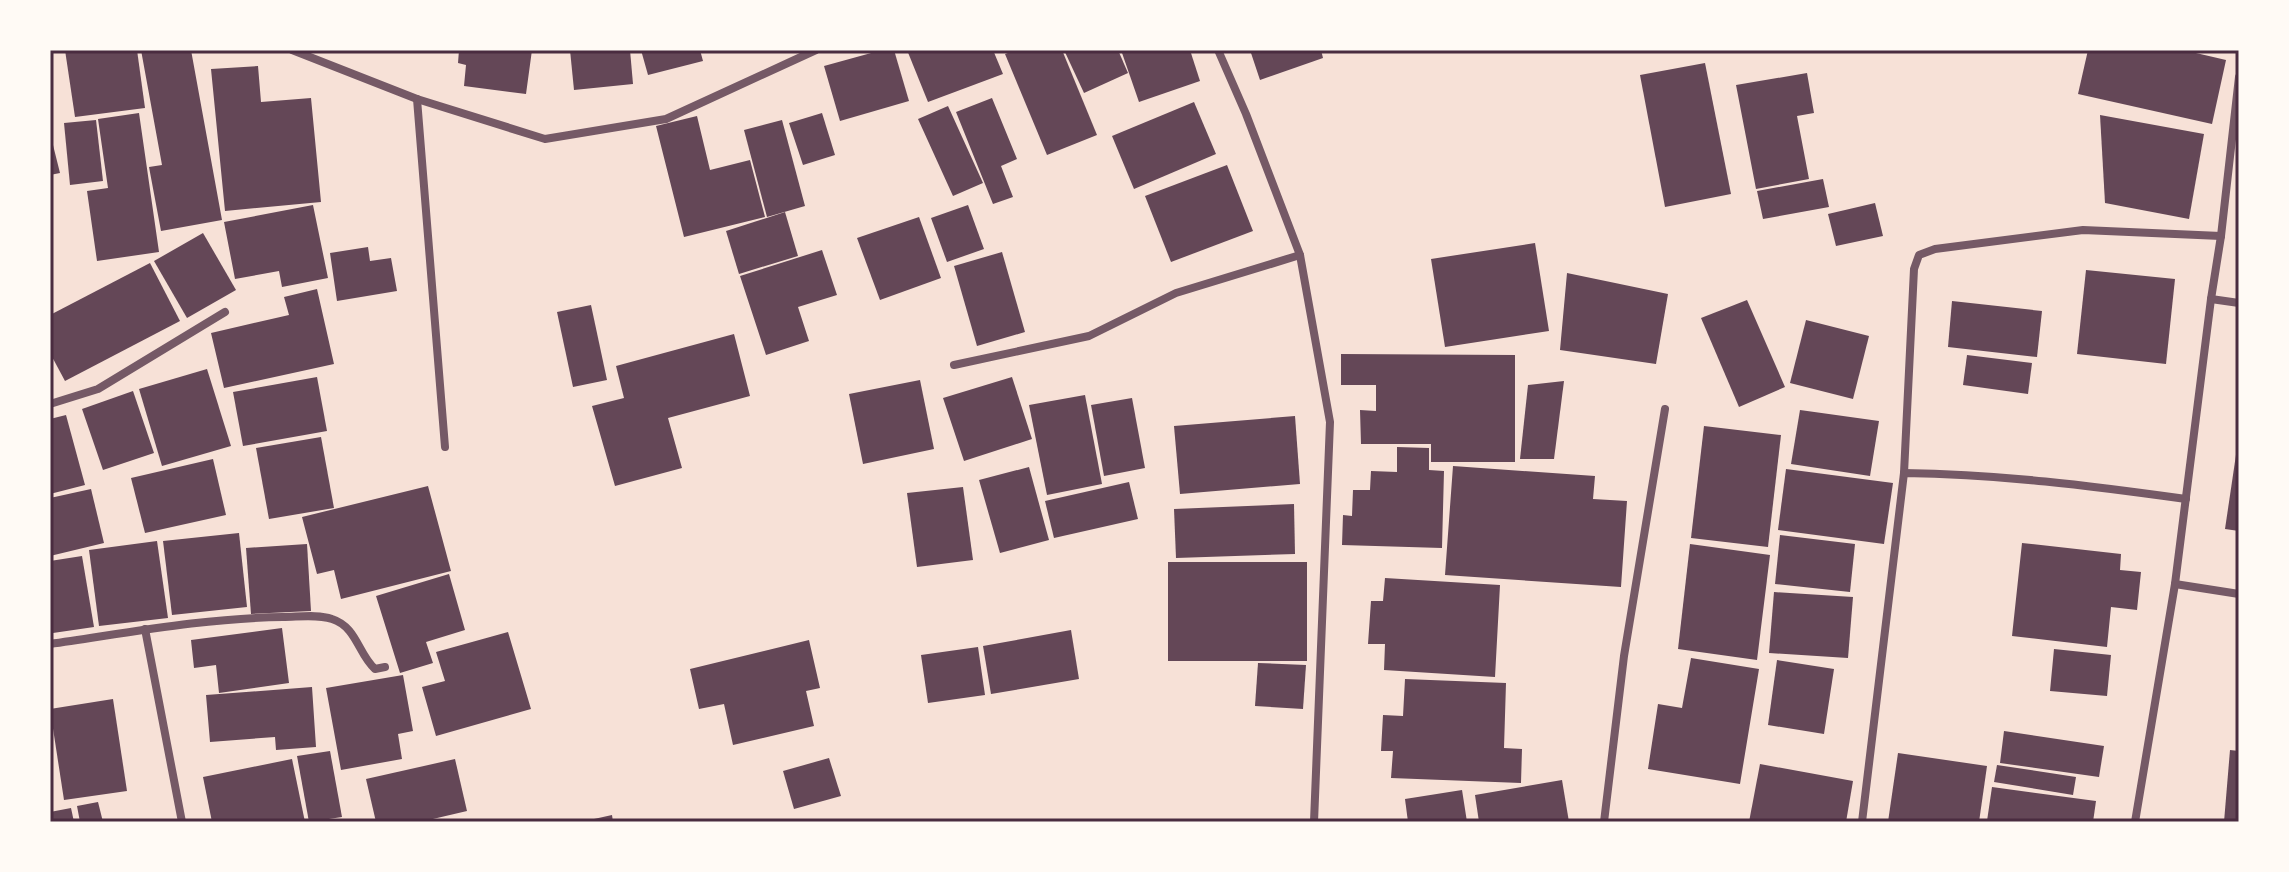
<svg xmlns="http://www.w3.org/2000/svg" width="2289" height="872" viewBox="0 0 2289 872" font-family="Roboto,sans-serif">
<style>
.building{fill:#644757}
.lines{fill:none;stroke-linecap:round;stroke-linejoin:round}
.minor{stroke:#755966;stroke-width:8}
.neatline{fill:none;stroke:#4a2c40;stroke-width:3}
</style>
<rect width="100%" height="100%" fill="#f7e1d7"/>
<g class="building">
<path d="M65,50h72l8,58 -70,9z"/>
<path d="M141,50h50l31,170 -61,11 -12,-64 13,-2z"/>
<path d="M459,50h73l-6,44 -62,-8 2,-21 -8,-2z"/>
<path d="M570,50h60l3,34 -59,6z"/>
<path d="M641,50h59l3,11 -55,14z"/>
<path d="M882,50h12l15,51 -69,20 -16,-55z"/>
<path d="M907,50h86l10,24 -75,28z"/>
<path d="M1016,50h46l35,85 -50,20 -42,-101z"/>
<path d="M1064,50h54l10,23 -44,20z"/>
<path d="M1121,50h69l10,31 -61,21z"/>
<path d="M1250,50h71l2,8 -63,22z"/>
<path d="M2088,50h95l43,10 -14,64 -134,-30z"/>
<path d="M1705,63l26,131 -66,13 -25,-132z"/>
<path d="M258,66l3,36 50,-4 10,104 -96,9 -14,-142z"/>
<path d="M1807,73l7,40 -17,3 12,63 -53,10 -20,-104z"/>
<path d="M992,98l25,61 -16,7 12,31 -20,7 -37,-92z"/>
<path d="M1194,102l22,52 -82,35 -22,-53z"/>
<path d="M948,106l35,77 -30,13 -35,-77z"/>
<path d="M139,113l20,139 -62,9 -10,-70 21,-3 -10,-69z"/>
<path d="M822,113l13,42 -32,10 -14,-42z"/>
<path d="M2100,115l104,19 -15,85 -84,-16z"/>
<path d="M697,116l13,54 40,-10 15,57 -81,20 -28,-111z"/>
<path d="M96,120l7,61 -33,4 -6,-62z"/>
<path d="M782,120l23,86 -38,11 -23,-87z"/>
<path d="M50,133l10,40 -10,2z"/>
<path d="M1227,165l26,66 -82,31 -26,-66z"/>
<path d="M1823,179l6,28 -66,12 -6,-28z"/>
<path d="M1875,203l8,33 -47,10 -8,-32z"/>
<path d="M313,205l15,73 -46,9 -3,-16 -44,8 -11,-57z"/>
<path d="M968,205l16,44 -37,13 -16,-44z"/>
<path d="M785,212l13,44 -59,18 -13,-43z"/>
<path d="M919,217l22,61 -61,22 -23,-62z"/>
<path d="M203,233l33,57 -49,28 -33,-57z"/>
<path d="M1535,243l14,88 -104,16 -14,-88z"/>
<path d="M368,247l2,14 21,-3 6,33 -60,10 -7,-48z"/>
<path d="M822,250l15,45 -39,12 11,34 -43,14 -26,-79z"/>
<path d="M1002,252l23,80 -48,14 -23,-80z"/>
<path d="M150,263l30,58 -115,60 -15,-28v-38z"/>
<path d="M2086,270l89,9 -9,85 -89,-10z"/>
<path d="M1567,273l101,21 -12,70 -96,-14z"/>
<path d="M317,289l17,75 -110,24 -13,-55 78,-18 -5,-18z"/>
<path d="M1747,300l38,87 -46,20 -38,-89z"/>
<path d="M1952,301l90,10 -5,46 -89,-10z"/>
<path d="M591,305l16,75 -34,7 -16,-75z"/>
<path d="M1806,320l63,16 -16,63 -63,-16z"/>
<path d="M734,334l16,62 -82,22 14,50 -67,18 -23,-80 32,-8 -8,-32z"/>
<path d="M1341,354l174,1v107h-84v-18h-70l-1,-34 16,1v-26h-35z"/>
<path d="M1967,355l65,8 -4,31 -65,-9z"/>
<path d="M207,369l24,77 -69,20 -23,-77z"/>
<path d="M317,377l10,54 -84,15 -10,-54z"/>
<path d="M1012,377l20,62 -68,22 -21,-63z"/>
<path d="M920,380l14,69 -71,15 -14,-70z"/>
<path d="M1564,381l-10,78h-34l8,-74z"/>
<path d="M133,391l21,62 -51,17 -21,-61z"/>
<path d="M1085,395l17,89 -55,11 -18,-90z"/>
<path d="M1132,398l13,70 -41,8 -13,-71z"/>
<path d="M1800,410l79,11 -9,55 -79,-12z"/>
<path d="M66,415l19,70 -35,9v-75z"/>
<path d="M1295,416l5,68 -120,10 -6,-68z"/>
<path d="M1704,426l77,9 -13,112 -77,-9z"/>
<path d="M321,437l13,71 -65,11 -13,-71z"/>
<path d="M1397,447l32,1v22l15,1 -2,77 -100,-3 1,-30 9,1 1,-26h17l1,-19 26,1z"/>
<path d="M2237,448l2,1v82l-14,-2z"/>
<path d="M213,459l13,56 -81,18 -14,-55z"/>
<path d="M1453,466l142,10 -2,23 34,2 -6,86 -176,-12z"/>
<path d="M1029,467l20,73 -49,13 -21,-73z"/>
<path d="M1786,469l107,14 -9,61 -106,-14z"/>
<path d="M1129,482l9,37 -84,19 -9,-37z"/>
<path d="M428,486l23,85 -110,28 -7,-29 -17,4 -15,-57z"/>
<path d="M963,487l10,73 -56,7 -10,-74z"/>
<path d="M91,489l13,54 -54,13v-58z"/>
<path d="M1294,504l1,50 -119,4 -2,-49z"/>
<path d="M239,533l8,74 -75,8 -9,-74z"/>
<path d="M1780,535l75,9 -5,48 -75,-8z"/>
<path d="M157,541l11,77 -69,8 -10,-76z"/>
<path d="M2022,543l99,11 -1,16 21,2 -4,38 -26,-3 -4,40 -95,-11z"/>
<path d="M307,544l4,67 -60,3 -5,-66z"/>
<path d="M1690,544l80,11 -13,105 -79,-11z"/>
<path d="M82,556l12,71 -41,6 -3,-20v-52z"/>
<rect x="1168" y="562" width="139" height="99"/>
<path d="M449,574l16,56 -39,12 7,21 -33,10 -24,-77z"/>
<path d="M1385,578l115,7 -5,92 -111,-7 1,-26h-17l3,-43h12z"/>
<path d="M1774,592l79,5 -5,61 -79,-5z"/>
<path d="M282,628l7,55 -70,10 -3,-28 -22,3 -3,-28z"/>
<path d="M1071,630l8,49 -88,15 -8,-48z"/>
<path d="M508,632l23,77 -95,27 -14,-49 23,-6 -9,-29z"/>
<path d="M809,640l11,48 -14,3 8,35 -81,19 -9,-41 -25,5 -9,-40z"/>
<path d="M978,647l7,48 -57,8 -7,-48z"/>
<path d="M2054,649l57,6 -4,41 -57,-5z"/>
<path d="M1691,658l68,11 -19,115 -92,-15 10,-65 24,4z"/>
<path d="M1777,660l57,9 -10,65 -56,-9z"/>
<path d="M1258,663l48,2 -3,44 -48,-3z"/>
<path d="M403,675l10,56 -15,3 4,25 -61,11 -15,-82z"/>
<path d="M1405,679l101,4 -2,65 18,1 -1,34 -130,-5 2,-27h-12l2,-36 20,1z"/>
<path d="M312,687l4,60 -40,3 -1,-13 -65,5 -4,-47z"/>
<path d="M113,699l14,92 -63,9 -14,-91z"/>
<path d="M2004,731l100,15 -5,31 -99,-14z"/>
<path d="M2230,750l9,1v71h-15z"/>
<path d="M330,751l12,66 -33,5 -12,-66z"/>
<path d="M1898,753l89,13 -8,56h-91z"/>
<path d="M829,758l12,38 -47,13 -11,-38z"/>
<path d="M292,759l13,63h-93l-9,-45z"/>
<path d="M455,759l12,52 -47,11h-44l-10,-43z"/>
<path d="M1760,764l93,17 -7,41h-97z"/>
<path d="M1997,765l79,12 -3,18 -79,-13z"/>
<path d="M1562,780l7,42h-90l-4,-27z"/>
<path d="M1992,787l104,14 -3,21 -106,-1z"/>
<path d="M1462,790l5,32h-59l-3,-23z"/>
<path d="M98,802l5,20h-23l-3,-16z"/>
<path d="M71,808l3,14h-24v-10z"/>
<path d="M612,815l1,7h-28v-1z"/>
</g>
<g class="lines">
<g class="minor">
<path d="M292,50l125,49 128,40 121,-20 150,-69"/>
<path d="M1218,50l28,64 54,141 30,167 -16,400"/>
<path d="M417,99l28,348"/>
<path d="M2211,299l28,4"/>
<path d="M954,365l135,-29 87,-43 124,-38"/>
<path d="M50,404l48,-15 127,-77"/>
<path d="M1904,473l10,-204 5,-14 16,-6 148,-19 138,6"/>
<path d="M2175,584l64,10"/>
<path d="M145,629l37,193"/>
<path d="M50,644c77,-11 155,-26 233,-27 15,0 35,-3 49,2 25,8 26,35 43,50l10,-2"/>
<path d="M1604,822l20,-166 41,-247"/>
<path d="M1862,822l42,-349c95,1 188,13 282,26"/>
<path d="M2135,822l40,-238 36,-285 10,-63 18,-159"/>
</g>
</g>
<rect width="2289" height="872" fill="none" stroke="#fffaf5" stroke-width="104"/>
<rect x="52" y="52" width="2185" height="768" class="neatline"/>
</svg>
